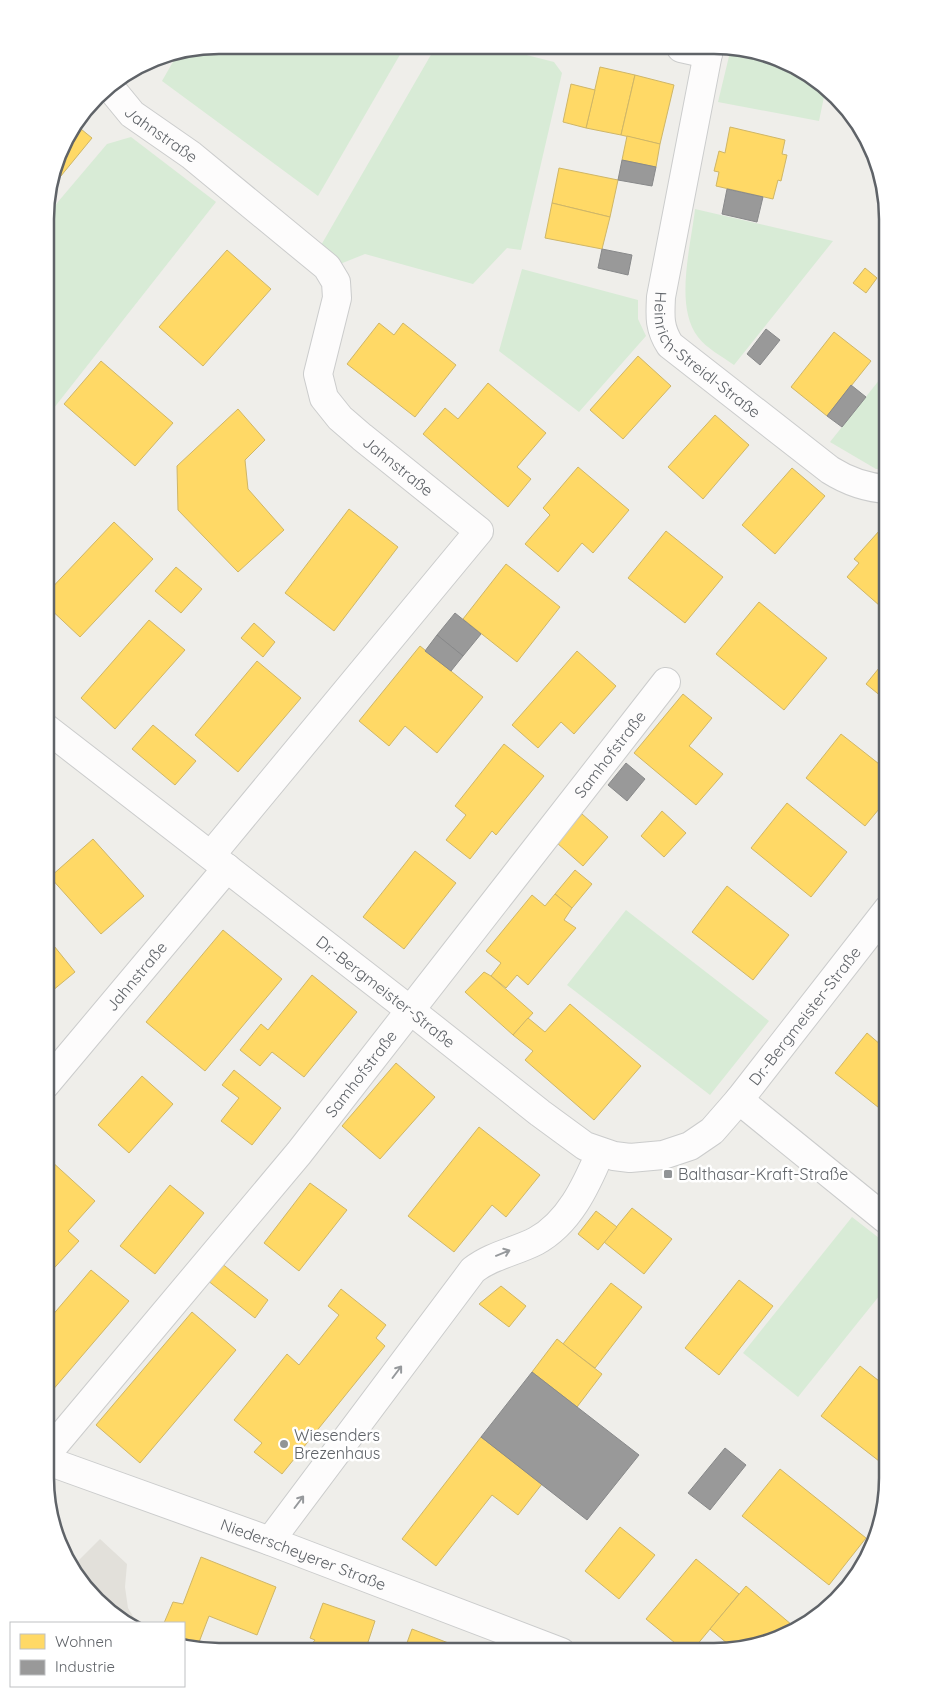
<svg xmlns="http://www.w3.org/2000/svg" width="933" height="1697" viewBox="0 0 933 1697" font-family="Quicksand,sans-serif">
<style>
.education{fill:#e2e0da}
.green{fill:#d8ebd6}
.homes{fill:#ffd966;stroke:#cfb667}
.industry{fill:#999;stroke:#88898a}
.lines{fill:none;stroke-linecap:round;stroke-linejoin:round}
.minor-casing{stroke:#cbcccc;stroke-width:30}
.minor{stroke:#fdfcfc;stroke-width:28}
.oneway{stroke:#96999c}
.poi-dot{fill:#919496;stroke:#fff;stroke-width:2}
.labels{text-anchor:middle;stroke-width:5;stroke-linejoin:round;paint-order:stroke}
.street-label{font-size:16px;fill:#5f6368;stroke:#fff}
.poi-label{font-size:16px;fill:#5f6368;stroke:#fff;text-anchor:start}
.rim{fill:none;stroke:#5f6368;stroke-width:2.5}
</style>
<rect width="100%" height="100%" fill="#efeeea"/>
<path class="education" d="M100,1539l27,25 -2,23 3,21 9,15h-7l-17,-7 -39,-41 -3,-7z"/>
<g class="green">
<path d="M219,45l186,1 -87,150 -156,-115 16,-28z"/>
<path d="M436,46l59,1 59,15 8,11 -41,177 -14,-2 -34,36 -108,-30 -25,10 -20,-17z"/>
<path d="M731,48h17l78,39 -7,34 -101,-19z"/>
<path d="M131,137l85,65 -170,216v-202l61,-72z"/>
<path d="M695,209l138,32 -99,124c-11,-8 -28,-17 -36,-28 -24,-31 -7,-91 -3,-128z"/>
<path d="M522,269l116,31v19l8,17 -67,76 -80,-61z"/>
<path d="M888,369v100h-12l-46,-27z"/>
<path d="M626,910l143,111 -59,74 -143,-110z"/>
<path d="M852,1217l36,28v40l-90,112 -55,-44z"/>
</g>
<g class="homes">
<path d="M600,67l35,8 -14,60 -35,-7z"/>
<path d="M635,75l39,10 -14,59 -39,-9z"/>
<path d="M571,84l24,6 -9,38 -23,-6z"/>
<path d="M76,125l16,13 -45,55 16,-51z"/>
<path d="M730,127l55,13 -3,14 5,1 -6,26 -3,-1 -5,19 -57,-13 3,-14 -5,-1 5,-20 6,2z"/>
<path d="M627,136l33,8 -4,23 -34,-7z"/>
<path d="M559,168l59,12 -8,37 -58,-14z"/>
<path d="M552,203l58,14 -8,32 -57,-11z"/>
<path d="M227,250l44,39 -68,77 -44,-39z"/>
<path d="M865,268l12,10 -11,15 -13,-10z"/>
<path d="M379,323l15,12 9,-12 53,42 -41,52 -68,-53z"/>
<path d="M834,332l37,29 -44,55 -36,-29z"/>
<path d="M638,356l33,30 -48,53 -33,-29z"/>
<path d="M101,361l72,62 -38,43 -71,-62z"/>
<path d="M488,383l58,50 -29,34 14,12 -23,28 -85,-73 22,-26 13,11z"/>
<path d="M238,409l27,31 -20,20 3,29 36,41 -46,42 -60,-62 -1,-44z"/>
<path d="M715,415l34,30 -46,54 -35,-32z"/>
<path d="M578,467l51,43 -36,43 -11,-10 -24,29 -33,-28 25,-29 -7,-7z"/>
<path d="M792,468l33,28 -50,58 -33,-29z"/>
<path d="M349,509l49,38 -64,84 -49,-38z"/>
<path d="M888,521v92l-41,-36 12,-14 -5,-4z"/>
<path d="M114,522l39,37 -73,78 -34,-32v-11z"/>
<path d="M666,531l57,46 -38,46 -57,-45z"/>
<path d="M506,564l54,43 -43,55 -54,-43z"/>
<path d="M176,567l26,22 -21,24 -26,-22z"/>
<path d="M759,602l68,56 -43,52 -68,-56z"/>
<path d="M149,620l36,30 -70,79 -34,-31z"/>
<path d="M254,623l21,19 -12,15 -22,-19z"/>
<path d="M420,646l63,51 -46,56 -32,-27 -16,20 -30,-25z"/>
<path d="M577,651l39,35 -42,48 -13,-12 -23,26 -26,-23z"/>
<path d="M888,657v45l-22,-18z"/>
<path d="M257,661l44,37 -63,74 -43,-37z"/>
<path d="M683,694l29,24 -23,28 34,28 -27,31 -62,-52z"/>
<path d="M153,725l43,36 -21,24 -43,-36z"/>
<path d="M841,734l47,37v27l-23,28 -59,-48z"/>
<path d="M504,744l40,32 -48,59 -4,-4 -22,28 -24,-19 20,-25 -11,-9z"/>
<path d="M787,803l60,49 -36,45 -60,-49z"/>
<path d="M662,811l24,22 -22,24 -23,-21z"/>
<path d="M582,814l26,23 -25,29 -26,-23z"/>
<path d="M93,839l51,57 -43,38 -51,-57z"/>
<path d="M415,851l41,32 -52,66 -41,-32z"/>
<path d="M575,870l17,14 -20,24 -17,-14z"/>
<path d="M727,886l62,49 -36,45 -61,-48z"/>
<path d="M555,894l17,14 -8,12 12,8 -48,57 -11,-10 -11,13 -15,-12 10,-13 -15,-12 46,-56 13,11z"/>
<path d="M223,930l59,49 -77,92 -59,-49z"/>
<path d="M46,936l29,36 -29,24z"/>
<path d="M484,972l7,4 42,37 -20,22 -48,-43z"/>
<path d="M312,975l45,37 -53,65 -32,-25 -12,14 -20,-16 21,-26 7,6z"/>
<path d="M570,1004l71,62 -47,54 -69,-60 8,-9 -20,-16 15,-17 17,14z"/>
<path d="M867,1033l21,18v64l-53,-42z"/>
<path d="M396,1063l39,34 -55,62 -38,-33z"/>
<path d="M234,1070l47,38 -29,37 -31,-24 18,-23 -17,-13z"/>
<path d="M142,1076l31,28 -44,49 -31,-28z"/>
<path d="M479,1127l61,48 -34,42 -14,-12 -38,47 -46,-36z"/>
<path d="M50,1160l45,41 -27,30 11,10 -34,37v-113z"/>
<path d="M310,1183l37,27 -48,61 -35,-28z"/>
<path d="M170,1185l34,28 -49,61 -35,-28z"/>
<path d="M632,1208l40,31 -28,35 -40,-32z"/>
<path d="M596,1211l21,16 -19,23 -20,-16z"/>
<path d="M221,1263l47,37 -13,18 -48,-38z"/>
<path d="M91,1270l38,31 -84,98v-75z"/>
<path d="M739,1280l34,26 -54,69 -34,-27z"/>
<path d="M611,1283l31,24 -47,61 -32,-24z"/>
<path d="M501,1286l25,20 -17,21 -30,-23z"/>
<path d="M341,1289l45,36 -10,13 9,8 -103,128 -28,-22 8,-9 -28,-23 53,-66 12,11 40,-50 -11,-9z"/>
<path d="M192,1312l44,38 -96,113 -44,-38z"/>
<path d="M557,1339l45,35 -25,33 -45,-35z"/>
<path d="M860,1366l28,22v80l-67,-52z"/>
<path d="M481,1437l61,47 -24,31 -26,-20 -56,71 -34,-27z"/>
<path d="M780,1469l86,69 -37,47 -87,-69z"/>
<path d="M620,1527l35,28 -36,44 -34,-28z"/>
<path d="M201,1557l75,30 -19,48 -48,-19 -13,34 -12,-5v-22h-20l9,-21 10,2z"/>
<path d="M696,1559l43,35 -48,58h-5l-40,-33z"/>
<path d="M746,1586l46,39 -9,11 -13,7 -36,6 -24,-20z"/>
<path d="M323,1603l52,18 -10,30h-59l9,-11 -5,-2z"/>
<path d="M412,1629l52,20 -1,2h-59z"/>
</g>
<g class="industry">
<path d="M622,160l34,7 -4,19 -34,-6z"/>
<path d="M727,189l36,8 -6,25 -35,-8z"/>
<path d="M602,249l30,6 -4,20 -30,-7z"/>
<path d="M766,329l14,11 -20,25 -13,-11z"/>
<path d="M851,385l15,12 -24,30 -15,-11z"/>
<path d="M455,613l26,21 -18,22 -26,-21z"/>
<path d="M437,635l26,21 -12,15 -26,-20z"/>
<path d="M626,763l19,16 -18,22 -19,-16z"/>
<path d="M532,1372l107,83 -52,65 -106,-83z"/>
<path d="M725,1448l21,17 -36,45 -22,-17z"/>
</g>
<g class="lines">
<defs>
<g id="minor">
<path d="M681,48l27,6"/>
<path id="s1" d="M709,48l-48,249c-1,19 -2,31 9,48l160,125c19,12 36,18 58,19"/>
<path id="s2" d="M109,86l23,28 59,41 136,112 9,15 1,16 -19,76 6,24 16,20 22,19 117,94 -268,324"/>
<path id="s3" d="M46,728l364,282 130,103 45,33 29,10 16,2 33,-3 27,-9 22,-15 27,-31 149,-191"/>
<path id="s4" d="M45,1085l182,-217"/>
<path d="M739,1100l149,121"/>
<path id="s5" d="M45,1456l254,-303 367,-471"/>
<path id="s6" d="M45,1460l225,81 291,111"/>
<path d="M270,1541l203,-271c19,-15 42,-18 63,-29 33,-18 50,-55 64,-88"/>
</g>
</defs>
<use href="#minor" class="minor-casing"/>
<use href="#minor" class="minor"/>
</g>
<defs><path id="oneway-shaft" d="M-6 0H5M1.5-3L5.5 0L1.5 3" fill="none" stroke-width="1.6" stroke-linecap="round" stroke-linejoin="round" transform="scale(1.25)"/></defs>
<g class="oneway">
<use href="#oneway-shaft" transform="translate(503 1253) rotate(-22)"/>
<use href="#oneway-shaft" transform="translate(397 1372) rotate(-53)"/>
<use href="#oneway-shaft" transform="translate(299 1502) rotate(-53)"/>
</g>
<g class="poi-dot">
<rect x="663" y="1169" width="10" height="10" rx="2.5"/>
<circle cx="284" cy="1444" r="5"/>
</g>
<g class="labels">
<g class="street-label">
<text dy="6" stroke="none"><textPath href="#s2" startOffset="72">Jahnstraße</textPath></text>
<text dy="6" stroke="none"><textPath href="#s1" startOffset="332">Heinrich-Streidl-Straße</textPath></text>
<text dy="6" stroke="none"><textPath href="#s2" startOffset="522">Jahnstraße</textPath></text>
<text dy="6" stroke="none"><textPath href="#s5" startOffset="901">Samhofstraße</textPath></text>
<text dy="6" stroke="none"><textPath href="#s4" startOffset="142">Jahnstraße</textPath></text>
<text dy="6" stroke="none"><textPath href="#s3" startOffset="430">Dr.-Bergmeister-Straße</textPath></text>
<text dy="6" stroke="none"><textPath href="#s3" startOffset="965">Dr.-Bergmeister-Straße</textPath></text>
<text dy="6" stroke="none"><textPath href="#s5" startOffset="496">Samhofstraße</textPath></text>
<text dy="6" stroke="none"><textPath href="#s6" startOffset="275">Niederscheyerer Straße</textPath></text>
</g>
<g class="poi-label">
<text x="678" y="1180">Balthasar-Kraft-Straße</text>
<text x="294" y="1441">Wiesenders<tspan x="294" dy="18">Brezenhaus</tspan></text>
</g>
</g>
<path d="M0 0H933V1697H0ZM219 54H714A165 165 0 0 1 879 219V1478A165 165 0 0 1 714 1643H219A165 165 0 0 1 54 1478V219A165 165 0 0 1 219 54Z" fill="#fff" fill-rule="evenodd"/>
<path class="rim" d="M219 54H714A165 165 0 0 1 879 219V1478A165 165 0 0 1 714 1643H219A165 165 0 0 1 54 1478V219A165 165 0 0 1 219 54Z"/>
<rect x="10" y="1622" width="175" height="65" fill="#ffffff" stroke="#bfc1c3"/>
<rect x="20" y="1634" width="25" height="15" fill="#ffd966" stroke="#bfc1c3"/>
<text x="55" y="1647" font-size="15" fill="#5f6368">Wohnen</text>
<rect x="20" y="1660" width="25" height="15" fill="#999999" stroke="#bfc1c3"/>
<text x="55" y="1672" font-size="15" fill="#5f6368">Industrie</text>
</svg>
